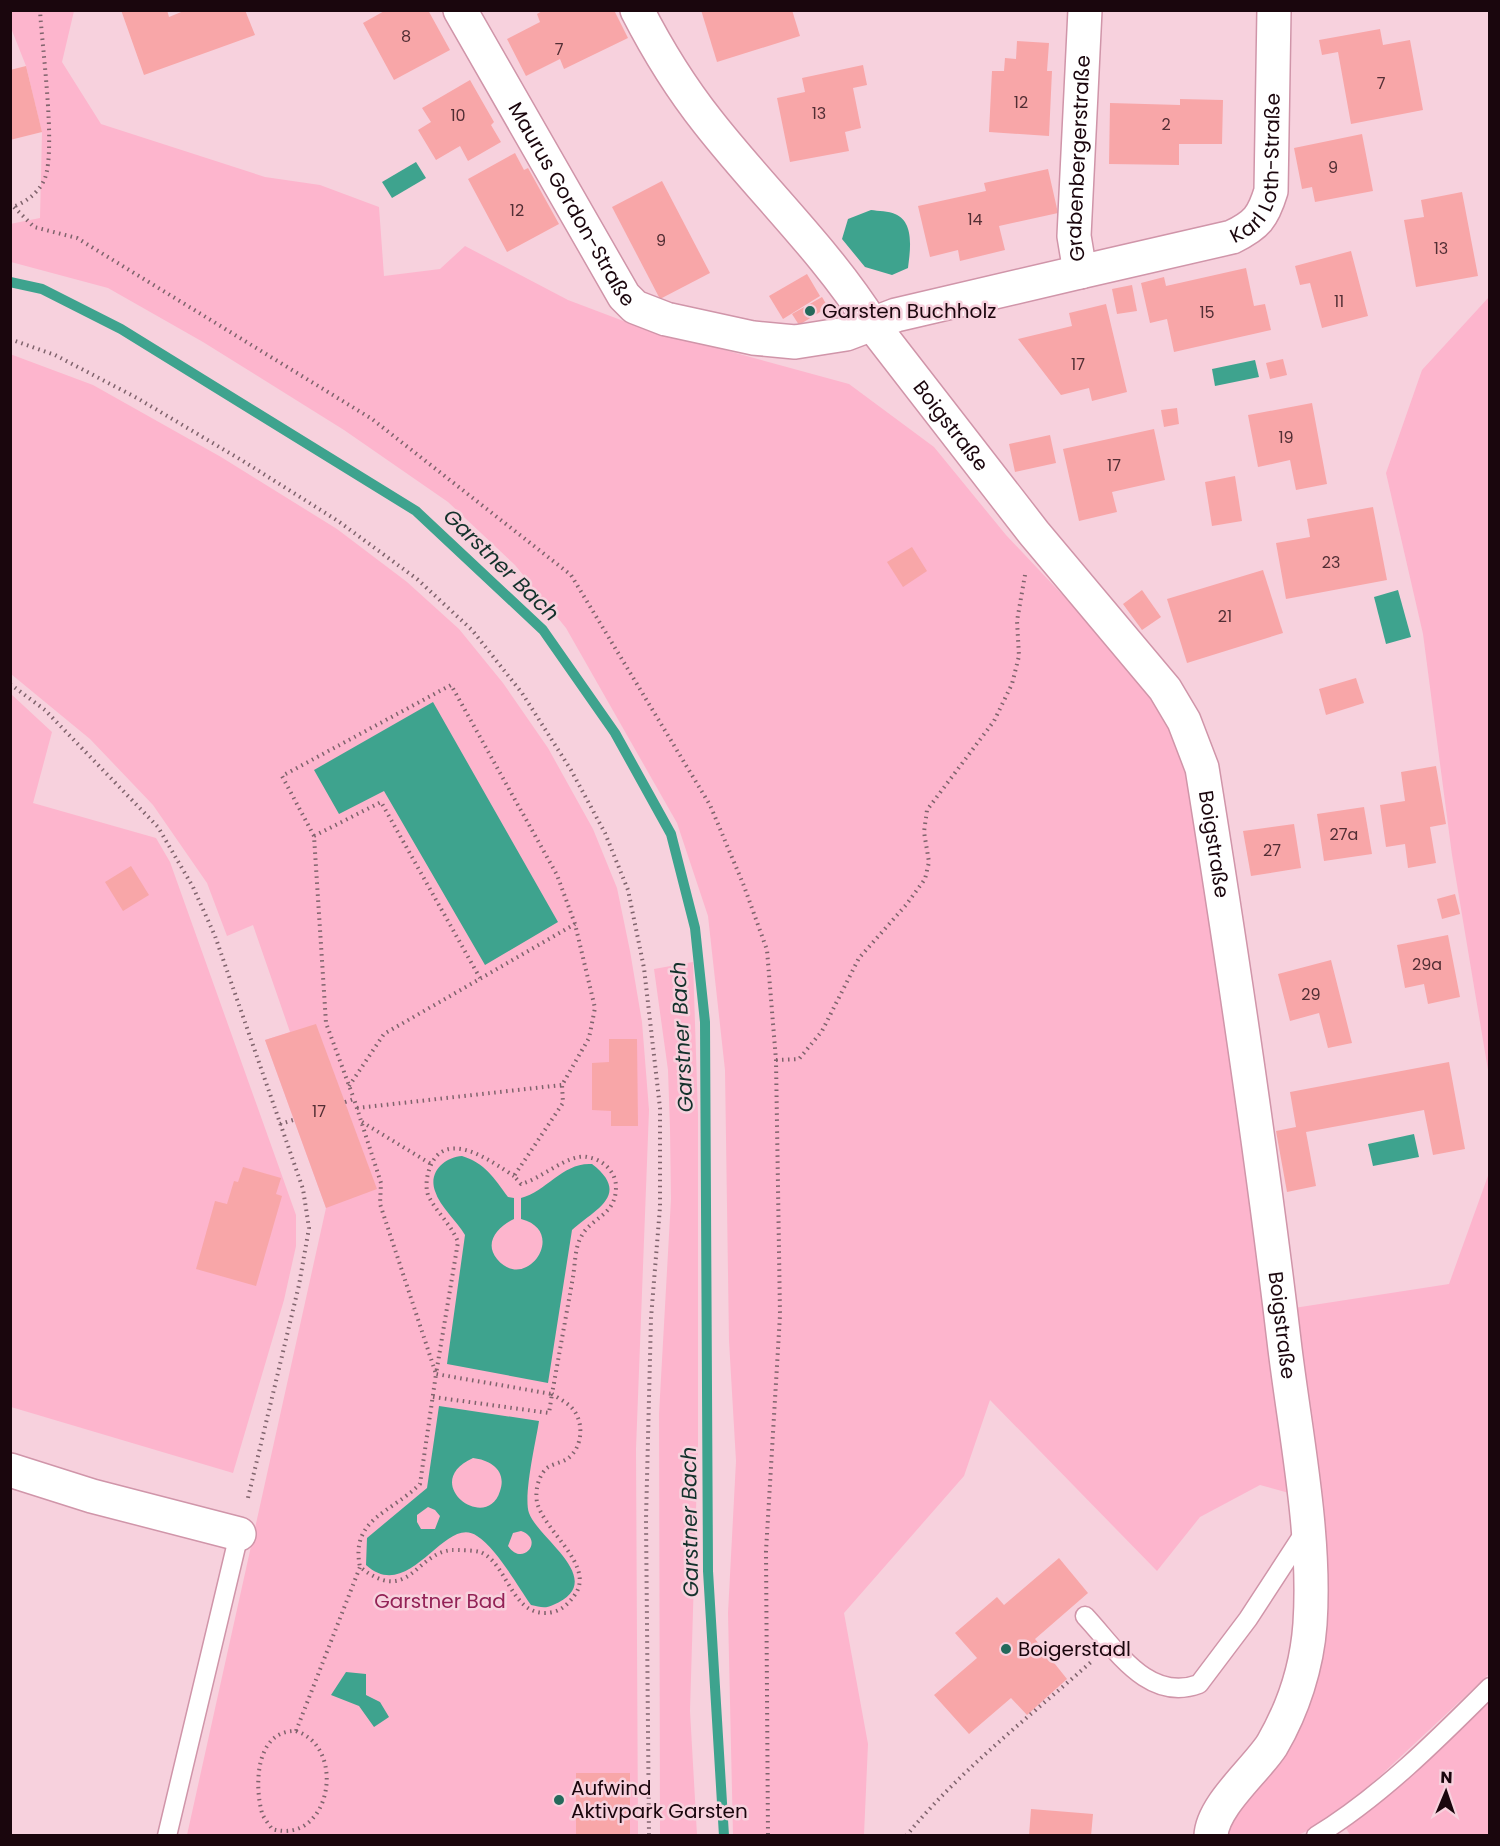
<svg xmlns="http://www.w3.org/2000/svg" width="1500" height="1846" viewBox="0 0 1500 1846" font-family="Poppins,sans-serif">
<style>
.green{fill:#fdb5cd}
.water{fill:#3ea38e;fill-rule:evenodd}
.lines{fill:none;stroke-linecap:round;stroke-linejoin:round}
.stream{stroke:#3ea38e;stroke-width:10}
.building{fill:#f8a6a8}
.lane-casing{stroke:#d095a9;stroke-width:21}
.street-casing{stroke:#d095a9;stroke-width:36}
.path{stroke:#7f636c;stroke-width:4;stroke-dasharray:1.5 4.5;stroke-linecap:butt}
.lane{stroke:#fff;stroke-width:18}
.street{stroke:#fff;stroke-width:33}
.poi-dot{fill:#24695b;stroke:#f7d1dd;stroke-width:2}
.labels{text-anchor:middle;stroke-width:5;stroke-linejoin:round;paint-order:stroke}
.number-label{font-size:16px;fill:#522e34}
.street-label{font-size:20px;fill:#1a060d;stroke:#f7d1dd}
.poi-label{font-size:20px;fill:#1a060d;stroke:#f7d1dd;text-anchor:start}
.park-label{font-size:20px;fill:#932256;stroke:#f7d1dd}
.water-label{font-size:21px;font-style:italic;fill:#13312b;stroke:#f7d1dd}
</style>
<rect width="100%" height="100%" fill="#f7d1dd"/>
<g class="green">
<path d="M11,11h63l-12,51 39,62 164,53 55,8 59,22 5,69 56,-7 25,-23 103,54 66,25 215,59 85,63 72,88 98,104 58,72 28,66 31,156 68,560 -29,-8 -60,32 -43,54 -167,-171 -26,76 -120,137 24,131 -4,91h-131l-5,-222 8,-152 -7,-120 -4,-271 -17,-154 -31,-93 -111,-195 -51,-63 -67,-63 -104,-72 -141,-88 -95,-54 -97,-26 -1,-38 30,-6 2,-85 -16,-67 -15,-38z"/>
<path d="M1489,297v779l-37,-221 -29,-221 -37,-161 36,-103z"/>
<path d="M10,354l83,31 128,72 116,72 70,53 52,47 44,54 45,65 45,81 24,59 13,63 12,71 7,88 -13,339 2,386h-451l139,-627 -61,-168 25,-8 -37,-107 -26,11 -20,-53 -54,-78 -63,-66 -79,-65z"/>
<path d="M11,694l41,38 -19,71 123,35 14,24 126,353v31l-12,54 -51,173 -222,-66z"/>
<path d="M693,962l5,153v329l-8,267 7,124 -37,1 -1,-422 12,-215 -1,-70 -2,-59 -14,-101z"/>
<path d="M1489,1173v501l-110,103 -42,36 -23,15 -16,7 -73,1 -1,-21 73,-106 -3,-401 155,-24z"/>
<path d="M1489,1696v139h-139l-6,-10z"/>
</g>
<g class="water">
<path d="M416,162l10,16 -34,20 -10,-16z"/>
<path d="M871,210c7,1 18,1 24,4 20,8 15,37 13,54l-16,7 -27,-8 -23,-28 6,-20z"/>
<path d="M1255,360l4,17 -44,9 -3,-17z"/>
<path d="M1398,590l13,47 -25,7 -12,-47z"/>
<path d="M433,702l125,220 -73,43 -101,-174 -45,23 -25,-44z"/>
<path d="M1414,1134l5,23 -46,9 -5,-22z"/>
<path d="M462,1156c23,7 32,22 46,41l6,1v21c-15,7 -31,23 -17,40 29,35 72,-28 24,-40v-21c26,-7 42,-36 71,-34 40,31 2,46 -20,66l-24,153 -101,-19 18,-129c-8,-14 -25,-28 -30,-44 -7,-19 10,-34 27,-35z"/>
<path d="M439,1406l100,15c-3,20 -16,75 -10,92 9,26 81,68 24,92 -8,4 -13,2 -22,0 -14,-20 -34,-56 -54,-69 -32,-23 -67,69 -111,29l1,-27 60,-50zM473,1458c18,2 34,13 27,33 -13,43 -82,-8 -27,-33zM428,1507l7,3 5,6 -5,13h-14l-4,-7v-7zM521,1531c24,8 2,37 -13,15l5,-13z"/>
<path d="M346,1672l20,2v21l14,7 9,15 -15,10 -15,-21 -28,-11z"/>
</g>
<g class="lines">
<path class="stream" d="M10,282l32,7 79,40 295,182 127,119 72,103 56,101 24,94 10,94 3,549 16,265"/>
</g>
<g class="building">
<path d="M121,10h46l2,7 17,-7h59l10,25 -111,40z"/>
<path d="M386,10h42l22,40 -56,30 -31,-57z"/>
<path d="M544,10h70l14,28 -64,31 -4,-10 -34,17 -19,-37 33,-17 -3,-8z"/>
<path d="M701,10h91l8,26 -83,26z"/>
<path d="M1380,29l3,16 27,-5 13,70 -72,14 -13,-72 -16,3 -3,-15z"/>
<path d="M1017,41l32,2 -2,28h5l-3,65 -60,-4 3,-61h12l1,-13 11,1z"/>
<path d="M863,65l4,20 -14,3 8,40 -16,4 4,19 -59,11 -13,-64 28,-6 -3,-14z"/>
<path d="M26,66l16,66 -32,8v-70z"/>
<path d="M470,80l24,42 -3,3 10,17 -33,19 -8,-15 -24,14 -18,-30 13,-8 -9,-14z"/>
<path d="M1180,99l43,1 -1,44h-43v21l-70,-1 1,-61 70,2z"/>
<path d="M1362,134l11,57 -58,11 -3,-15 -10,2 -8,-41z"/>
<path d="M515,153l9,17 4,-2 31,56 -52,28 -39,-73z"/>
<path d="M1048,169l10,44 -59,13 6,24 -45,11 -2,-11 -28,7 -12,-51 68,-15 -2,-8z"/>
<path d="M662,181l48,92 -50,26 -48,-92z"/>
<path d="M1462,192l16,84 -62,11 -12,-67 20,-3 -3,-17z"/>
<path d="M1351,251l17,65 -46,12 -12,-45 -10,2 -5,-19z"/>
<path d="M1246,268l8,38 11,-2 6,26 -97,22 -7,-33 -17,4 -9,-40 23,-6 2,9z"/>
<path d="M807,274l13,22 -37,23 -14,-23z"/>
<path d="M1132,285l5,26 -20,3 -5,-25z"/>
<path d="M822,297l6,10 -29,18 -7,-11z"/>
<path d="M1106,304l21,88 -35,9 -3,-13 -28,7 -43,-56 54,-13 -3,-13z"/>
<path d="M1283,359l4,16 -17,4 -4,-16z"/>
<path d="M1312,403l15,81 -31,6 -6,-30 -32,7 -10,-52z"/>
<path d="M1177,408l2,16 -15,3 -3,-17z"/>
<path d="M1154,429l11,51 -53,12 5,20 -38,9 -16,-72z"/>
<path d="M1050,435l6,28 -41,9 -6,-28z"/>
<path d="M1235,476l7,45 -30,5 -7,-44z"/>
<path d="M1373,507l14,73 -101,19 -10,-56 34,-6 -3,-18z"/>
<path d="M912,547l15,24 -24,16 -16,-25z"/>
<path d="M1263,570l20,63 -96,30 -20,-64z"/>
<path d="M1142,590l19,27 -19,13 -19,-26z"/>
<path d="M1356,678l8,25 -38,12 -7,-26z"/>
<path d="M1436,766l10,58 -16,3 6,36 -28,5 -3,-24 -19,3 -6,-42 25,-4 -4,-29z"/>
<path d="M1364,807l8,47 -48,7 -7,-47z"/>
<path d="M1294,824l7,44 -50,8 -8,-45z"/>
<path d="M131,866l18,29 -26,16 -18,-29z"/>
<path d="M1455,894l5,20 -18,5 -5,-20z"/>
<path d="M1448,935l12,62 -32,7 -4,-20 -19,4 -8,-43z"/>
<path d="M1331,960l21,83 -24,5 -9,-35 -29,8 -12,-47z"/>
<path d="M316,1024l61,165 -51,19 -61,-168z"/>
<path d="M609,1039h28l1,87h-27v-15l-19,-1v-47l17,-1z"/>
<path d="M1449,1062l16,87 -32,6 -9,-45 -118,22 10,54 -29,6 -11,-61 20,-4 -6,-35z"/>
<path d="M243,1167l38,11 -5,16 6,2 -26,90 -60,-17 19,-68 12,3 7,-23 4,1z"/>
<path d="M1059,1558l29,35 -53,46 32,40 -40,36 -16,-17 -42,36 -35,-39 43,-37 -22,-25 42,-36 7,8z"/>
<rect x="576" y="1773" width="54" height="63"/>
<path d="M1031,1809l62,5 -2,22h-62z"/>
</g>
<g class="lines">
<defs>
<g id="lane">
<path d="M1085,1616c31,33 63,87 114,68l49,-65 58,-89"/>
<path d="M167,1836l72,-302"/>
<path d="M1316,1836c64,-39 121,-96 174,-149"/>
</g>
<g id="street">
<path id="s1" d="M460,10l164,286 11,11 31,12 87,19 42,4 51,-8 50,-19 184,-43 -6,-36 11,-226"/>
<path id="s2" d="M637,10c20,39 44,78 71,112 54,69 118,129 164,202l162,209 131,156 19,32 18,47c31,193 60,386 83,581 11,89 31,186 25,275 -3,42 -17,85 -38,121 -16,25 -60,61 -61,91"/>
<path id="s3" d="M1080,272l152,-35c25,-12 31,-20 39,-46l3,-181"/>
<path d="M10,1470l82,26 147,38"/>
</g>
</defs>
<use href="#lane" class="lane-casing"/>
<use href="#street" class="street-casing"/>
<g class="path">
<path d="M14,207l20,20 43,11 295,181 199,156 139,230 34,81 23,64 9,110 4,255 -14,236 2,285"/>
<path d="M10,208c15,-5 29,-15 35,-30 11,-30 -3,-131 -5,-168"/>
<path d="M10,339l45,16 82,43 106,63 95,60 79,58 55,51 50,63 49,77 34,63 23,57 16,78 16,140v99l-9,111 -5,201 3,317"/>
<path d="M10,684l35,26 113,117 35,60 22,49 88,253 6,39 -10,57 -52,217"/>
<path d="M314,836l67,-34 99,176"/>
<path d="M776,1060l23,-1 23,-28 37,-73 47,-53 19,-26 4,-17 -5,-30 3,-22 67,-89 18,-37 7,-28 -2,-35 8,-46"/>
<path d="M349,1086l35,-52 191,-110"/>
<path d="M345,1102l9,-3 27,84 -1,21 56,170 -16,110c-29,29 -70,35 -60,83 49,39 55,-14 92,-17 7,0 21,0 28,2 29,11 31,69 73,60 9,-2 16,-9 21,-16 23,-30 -30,-64 -37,-94 -2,-11 1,-26 10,-34 5,-4 14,-5 20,-9 16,-11 18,-38 4,-52 -5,-5 -13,-9 -19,-13 7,-39 14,-78 21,-117 2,-12 2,-30 8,-40 10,-20 35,-21 35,-50 0,-16 -14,-28 -29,-30 -18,-4 -46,22 -66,27l-7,-8 49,-73 -1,-18 27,-47 6,-30 -20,-84 -18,-49 -106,-190 -169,91 32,60 12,187 28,76"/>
<path d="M357,1108l205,-23"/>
<path d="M362,1122l69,42"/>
<path d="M280,1124l13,-4"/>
<path d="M433,1397l116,16 3,-19 -116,-20 22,-132c-7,-18 -22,-30 -30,-47 -3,-9 -1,-20 2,-28 16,-40 62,-5 84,9"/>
<path d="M296,1731c52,17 34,115 -24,98 -3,-5 -8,-10 -10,-16 -8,-29 -6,-83 34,-82l64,-164"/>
<path d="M906,1836c54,-66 121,-117 185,-174"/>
</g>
<use href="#lane" class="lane"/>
<use href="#street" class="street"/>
</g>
<g class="poi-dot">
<circle cx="810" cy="311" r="6"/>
<circle cx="1006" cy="1649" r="6"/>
<circle cx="559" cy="1800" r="6"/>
</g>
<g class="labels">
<g class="number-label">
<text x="406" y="42">8</text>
<text x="559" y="55">7</text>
<text x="1381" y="89">7</text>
<text x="1021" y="108">12</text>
<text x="819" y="119">13</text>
<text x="458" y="121">10</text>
<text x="1166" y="130">2</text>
<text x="1333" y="173">9</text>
<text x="517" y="216">12</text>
<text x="975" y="225">14</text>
<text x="661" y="246">9</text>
<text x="1441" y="254">13</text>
<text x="1339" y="307">11</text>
<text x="1207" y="318">15</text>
<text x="1078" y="370">17</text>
<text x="1286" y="443">19</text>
<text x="1114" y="471">17</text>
<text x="1331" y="568">23</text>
<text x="1225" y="622">21</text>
<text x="1344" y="840">27a</text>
<text x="1272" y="856">27</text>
<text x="1427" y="970">29a</text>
<text x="1311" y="1000">29</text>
<text x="319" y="1117">17</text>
</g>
<g class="street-label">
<text dy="7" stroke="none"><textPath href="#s1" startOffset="918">Grabenbergerstraße</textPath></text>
<text dy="7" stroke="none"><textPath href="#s3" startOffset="236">Karl Loth-Straße</textPath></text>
<text dy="7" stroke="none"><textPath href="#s1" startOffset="224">Maurus Gordon-Straße</textPath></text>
<text dy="7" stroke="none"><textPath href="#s2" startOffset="522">Boigstraße</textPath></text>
<text dy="7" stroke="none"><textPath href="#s2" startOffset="1026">Boigstraße</textPath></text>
<text dy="7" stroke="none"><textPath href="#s2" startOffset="1512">Boigstraße</textPath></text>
</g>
<g class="poi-label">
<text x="822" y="318">Garsten Buchholz</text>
<text x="1018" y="1656">Boigerstadl</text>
<text x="571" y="1795">Aufwind<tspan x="571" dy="23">Aktivpark Garsten</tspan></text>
</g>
<g class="park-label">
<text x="440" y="1608">Garstner Bad</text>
</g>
<g class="water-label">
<text transform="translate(501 565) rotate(44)" y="7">Garstner Bach</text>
<text transform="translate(682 1037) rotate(-93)" y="7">Garstner Bach</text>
<text transform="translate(690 1522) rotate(-91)" y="7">Garstner Bach</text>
</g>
</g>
<rect width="1500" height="1846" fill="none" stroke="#1a060d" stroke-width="24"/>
<g transform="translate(1446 1792) rotate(2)" stroke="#f7d1dd" stroke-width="4.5" paint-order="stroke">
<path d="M0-4.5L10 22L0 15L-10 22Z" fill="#1a060d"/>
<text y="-9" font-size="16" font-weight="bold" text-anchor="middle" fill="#1a060d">N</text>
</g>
</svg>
